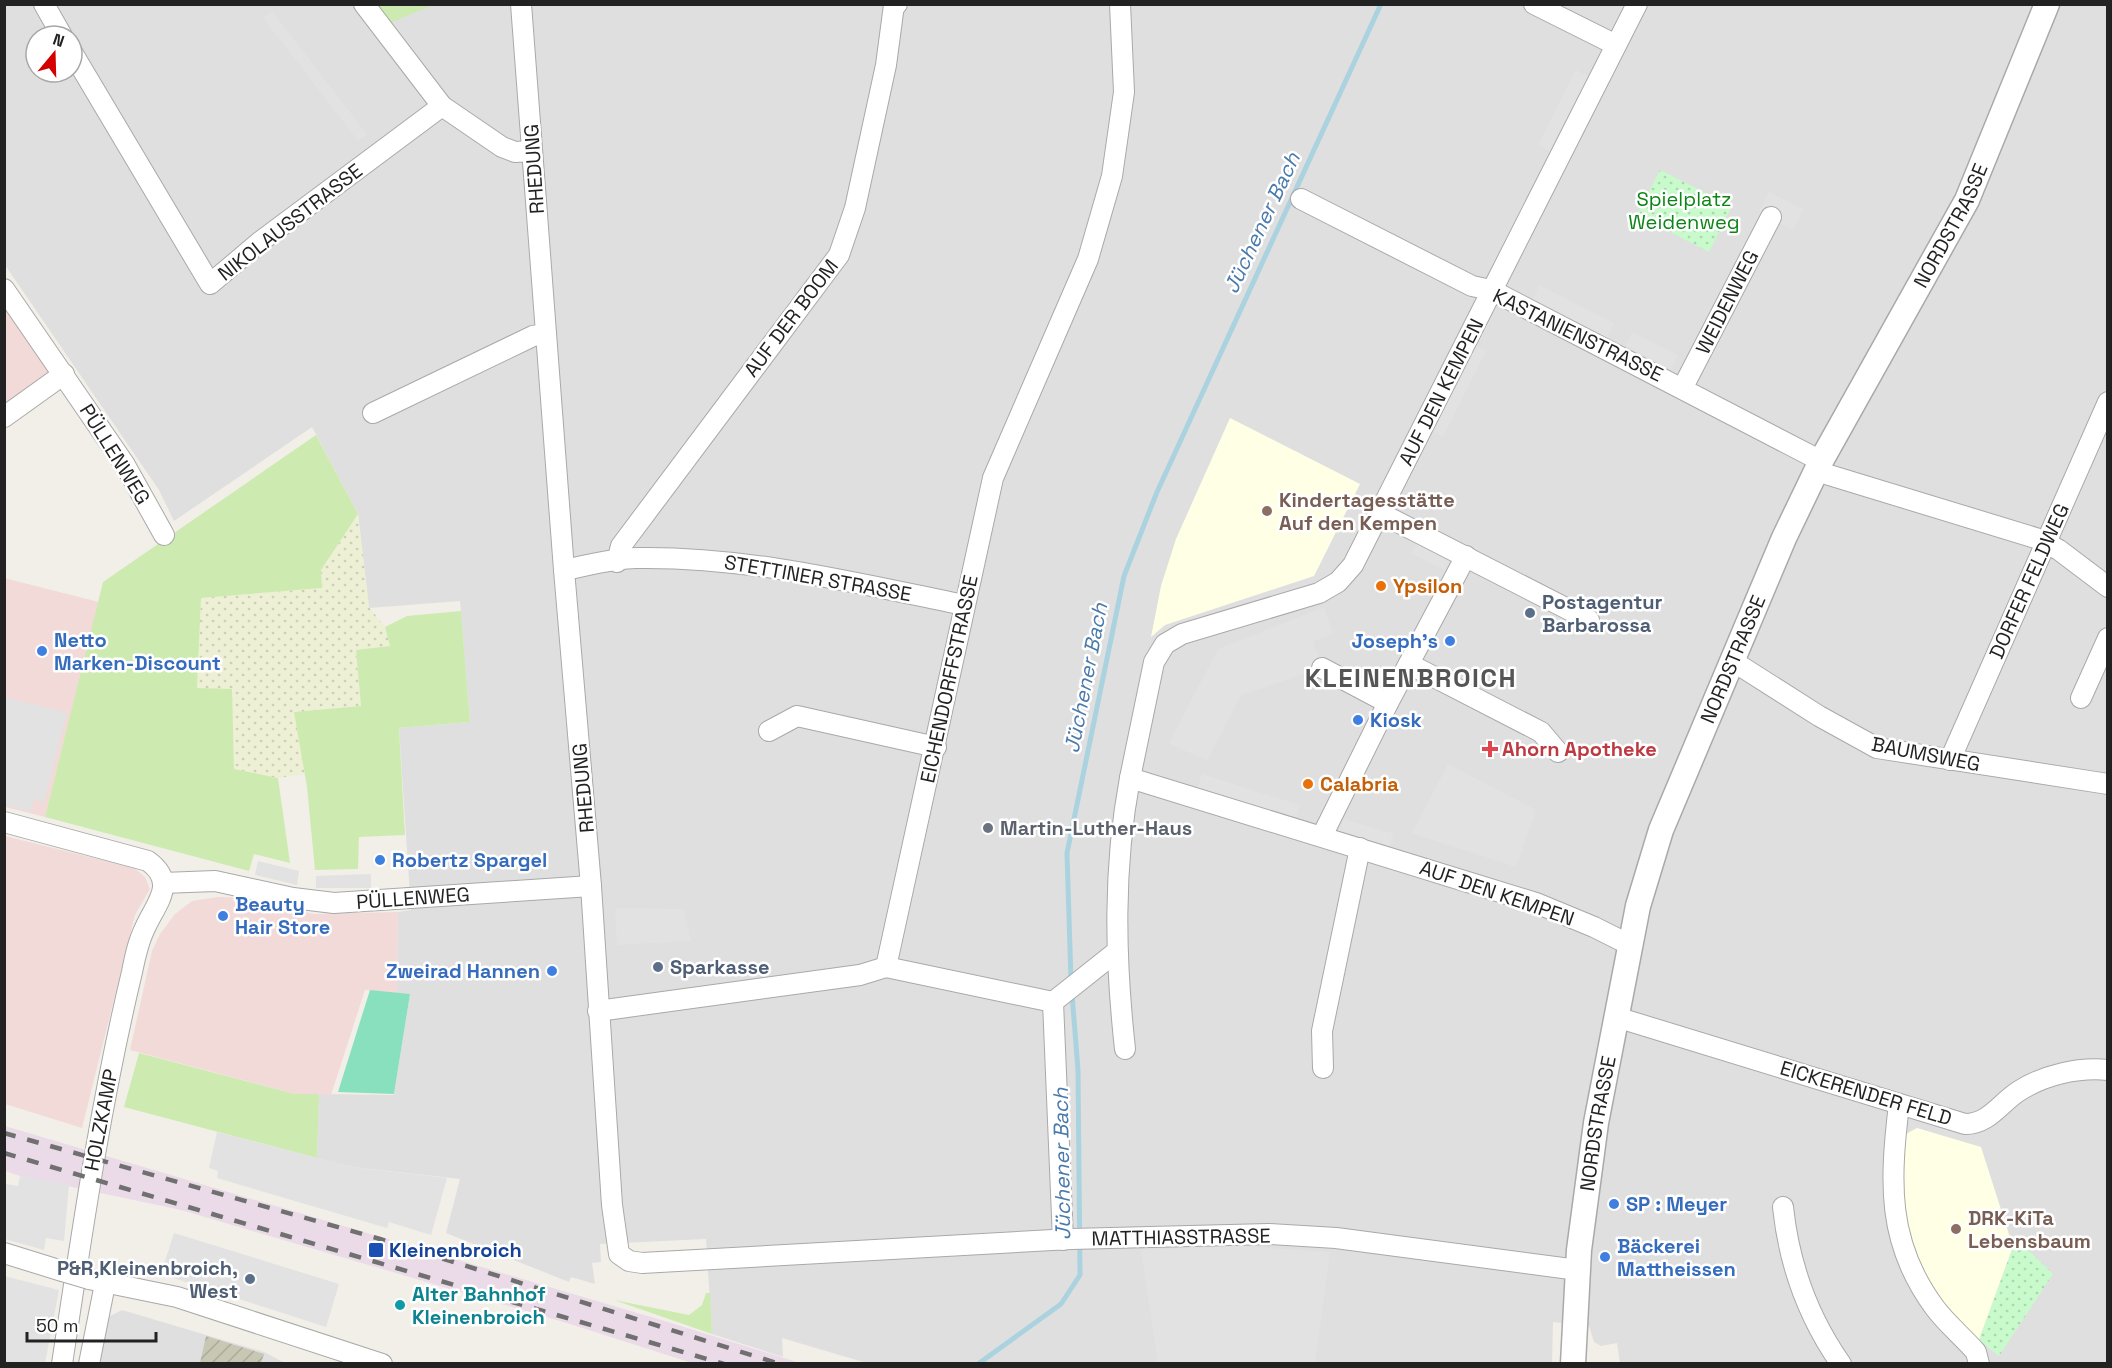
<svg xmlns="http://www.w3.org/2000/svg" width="2112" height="1368" viewBox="0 0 2112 1368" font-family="'Space Grotesk',sans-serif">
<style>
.residential{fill:#e0dfdf;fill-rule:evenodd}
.commercial{fill:#f2dad9}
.education{fill:#ffffe5}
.railway{fill:#ebdbe8}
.construction{fill:url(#construction-furrows)}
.farmland{fill:url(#farmland-dots)}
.grass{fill:#cdebb0}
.park{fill:url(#park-dots)}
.pitch{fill:#88e0be}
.parking{fill:#e2e2e2}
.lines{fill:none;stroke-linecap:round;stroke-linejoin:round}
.stream{stroke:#aad3df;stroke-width:5}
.minor-casing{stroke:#a9a9a9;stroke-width:22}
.tertiary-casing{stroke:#a9a9a9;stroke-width:27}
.minor{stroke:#fff;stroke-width:20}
.tertiary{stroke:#fff;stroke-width:24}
.rail{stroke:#707070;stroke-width:4.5;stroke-dasharray:12 12;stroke-linecap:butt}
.minor-bridge-casing{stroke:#a9a9a9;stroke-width:22;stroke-linecap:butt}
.minor-bridge{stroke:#fff;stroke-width:20}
.education-dot{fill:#8d6e63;stroke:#fff;stroke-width:2}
.food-dot{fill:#e8710a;stroke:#fff;stroke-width:2}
.service-dot{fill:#5c6f8a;stroke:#fff;stroke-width:2}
.shop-dot{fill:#3f7fe0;stroke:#fff;stroke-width:2}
.health-dot{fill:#e0444e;stroke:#fff;stroke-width:2}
.worship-dot{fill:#6b7280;stroke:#fff;stroke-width:2}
.transit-dot{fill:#1a4fb4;stroke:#fff;stroke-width:2}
.culture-dot{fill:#0f9aa8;stroke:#fff;stroke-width:2}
.labels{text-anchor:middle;stroke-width:5;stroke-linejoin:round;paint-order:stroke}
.street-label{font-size:20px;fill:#222;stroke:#fff}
.park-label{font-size:20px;fill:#0c8416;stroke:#fff}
.education-label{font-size:20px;font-weight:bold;fill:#785e54;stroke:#fff;text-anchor:start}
.food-label{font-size:20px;font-weight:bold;fill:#c56008;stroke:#fff;text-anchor:start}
.service-label{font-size:20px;font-weight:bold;fill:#4e5e75;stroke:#fff;text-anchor:start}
.shop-label{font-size:20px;font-weight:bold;fill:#366cbe;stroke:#fff;text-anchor:start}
.health-label{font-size:20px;font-weight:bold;fill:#be3a42;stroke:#fff;text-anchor:start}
.worship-label{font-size:20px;font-weight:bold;fill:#5b616d;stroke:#fff;text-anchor:start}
.transit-label{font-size:20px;font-weight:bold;fill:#164399;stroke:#fff;text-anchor:start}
.culture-label{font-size:20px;font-weight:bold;fill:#0d838f;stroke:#fff;text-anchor:start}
.water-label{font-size:21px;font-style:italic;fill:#4a7aab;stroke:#fff}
.district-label{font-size:26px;font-weight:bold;letter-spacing:1.5px;fill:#555;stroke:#fff}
</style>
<defs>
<pattern id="construction-furrows" width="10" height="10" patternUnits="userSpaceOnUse" patternTransform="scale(1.5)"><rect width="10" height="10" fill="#c7c7b4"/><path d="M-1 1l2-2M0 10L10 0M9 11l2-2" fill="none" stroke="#abab9a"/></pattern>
<pattern id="farmland-dots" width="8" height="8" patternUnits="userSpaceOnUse" patternTransform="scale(1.5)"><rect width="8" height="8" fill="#eef0d5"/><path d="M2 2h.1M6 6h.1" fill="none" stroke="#ccceb7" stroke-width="1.8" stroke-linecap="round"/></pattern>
<pattern id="park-dots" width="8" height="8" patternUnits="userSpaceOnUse" patternTransform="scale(1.5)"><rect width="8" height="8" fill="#c8facc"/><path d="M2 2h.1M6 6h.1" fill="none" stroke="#acd6af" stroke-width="1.8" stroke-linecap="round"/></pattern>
</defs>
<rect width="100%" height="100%" fill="#f2efe9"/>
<g class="residential">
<path d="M4,5h2103v1358h-487l-3,-20 -16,3 -7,-4 -5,-16 -36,-4 -1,42h-682l-88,-26 1,19 -71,-23 -6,-95 -106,5 1,18 -9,1 3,21 -24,-7 -2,5 -123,-49 14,-54 -107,-12 -36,-9 2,-64 75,1 16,-101 -13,-1 1,-81 13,-2 -12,-182 71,-6 -10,-121 -91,7 -11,-94 -46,-87 -138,94 -15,-31 -154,-225zM36,36h36v36h-36z"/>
<path d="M122,1310l142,42 21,11 -187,1 10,-47z"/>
</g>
<g class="commercial">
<path d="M4,301l51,72 -51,34z"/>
<path d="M4,578l95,24 -54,215 -40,-10z"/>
<path d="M5,836l129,32 11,9 5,12 -15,26 -53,213 -77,-24z"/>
<path d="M218,897l29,1 66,16 85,-2 -1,81 -32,-3 -34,105 -36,-1 -165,-44 22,-99 8,-17 15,-20 17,-13z"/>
</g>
<g class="education">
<path d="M1230,418l130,66 -46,92 -149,49 -14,12 10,-51 15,-47z"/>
<path d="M1917,1128l64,19 32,100 -34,93 -13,-9 -30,-34 -15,-26 -19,-56 2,-80z"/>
</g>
<path class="railway" d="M5,1126l663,196 132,41h-108l-122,-39 -389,-114 -161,-34 -15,-5z"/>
<path class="construction" d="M206,1336l58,18 -3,9h-61z"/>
<path class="farmland" d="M358,514l11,93 16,20 6,19 -35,4 5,56 -66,7 10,61 -27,4 -44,-8 -2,-81h-35l4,-91 121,-10 -1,-18z"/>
<g class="grass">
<path d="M376,5h57l-43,18z"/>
<path d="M316,435l42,79 -37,56 1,18 -121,10 -4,90 35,1 2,80 44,9 12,85 -36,-9 -5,17 -204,-54 58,-235z"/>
<path d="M461,611l9,111 -71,6 6,107 -46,2 -1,32 -43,1 -8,-83 -13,-75 67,-6 -5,-56 34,-4 -5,-19 22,-11z"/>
<path d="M139,1053l156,41h24l-2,64 -193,-51z"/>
<path d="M706,1293h4l2,41 -98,-34 75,15 13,-10z"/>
</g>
<g class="park">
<path d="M1660,170l72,36 -23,46 -72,-37z"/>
<path d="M2022,1244l31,30 -54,82 -20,-16 34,-93z"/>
</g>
<path class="pitch" d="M370,990l40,4 -16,100 -56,-2z"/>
<g class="parking">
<path d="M272,11l95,123 -9,7 -95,-123z"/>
<path d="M1576,70l13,7 -37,75 -14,-7z"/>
<path d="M1769,192l34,17 -10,22 -34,-20z"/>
<path d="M1539,285l75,38 -7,14 -74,-38z"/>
<path d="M1632,332l46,23 -7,14 -45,-23z"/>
<path d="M1473,344l13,7 -43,86 -14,-7z"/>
<path d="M1418,541l33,17 -7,12 -33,-17z"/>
<path d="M1324,607l9,27 -20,7 9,27 -81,27 -34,66 -38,-18 49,-94z"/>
<path d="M5,697l62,16 -23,90 -10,-3 -4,12 -25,-7z"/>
<path d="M1448,764l88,46 -20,57 -104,-34z"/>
<path d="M1202,774l98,31 -4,14 -99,-30z"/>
<path d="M1344,819l50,15 -5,14 -52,-15z"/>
<path d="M258,861l41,10 -2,14 -42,-10z"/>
<path d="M371,874v14h-55v-12z"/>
<path d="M615,908l69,1 7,32 -74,4z"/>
<path d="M217,1132l136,35 94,11 -16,57 -42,-13 -2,6 -170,-50 1,-7 -9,-3z"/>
<path d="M20,1176l49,8 -5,57 -18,-3 -2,12 -39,-11v-50l1,-5 12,2z"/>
<path d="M174,1233l165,51 -13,43 -165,-53z"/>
<path d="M1239,1246l91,6 -15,111h-157l-17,-113z"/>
<path d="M4,1276l55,14 -14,73h-40z"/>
</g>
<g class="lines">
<g class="stream">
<path d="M1071,981l-4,-128 57,-277 33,-84 224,-488"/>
<path d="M978,1364l83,-60 19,-29 -2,-205 -6,-76"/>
</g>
<defs>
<g id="minor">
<path d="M44,4l18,32"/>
<path d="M364,4l78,102 60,41 13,5 17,-1"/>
<path d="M521,4l43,566 27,316 21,319 7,49 10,7 13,2 429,-24 198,-5 67,4 242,32"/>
<path d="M1534,4l82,41"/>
<path d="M72,52l138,232 51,-43 181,-135"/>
<path d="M1301,199l171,87 19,4 330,171"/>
<path d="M4,289l121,176 39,70"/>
<path d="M1683,387l88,-170"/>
<path d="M373,413l160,-77 13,-2"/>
<path d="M4,417l60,-43"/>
<path d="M1816,471l223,68 20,11 49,37"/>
<path d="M1380,513l209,107"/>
<path d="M617,562l4,-16 218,-291 16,-47 31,-143 8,-60 3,-1"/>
<path d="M564,570c21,-4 51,-12 72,-12 111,-2 220,25 328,47"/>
<path d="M1731,660l88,56 58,32 231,36"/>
<path d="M1409,664l132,68 17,20"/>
<path d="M1322,668l66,35"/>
<path d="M2081,698l27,-60"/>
<path d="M769,731l28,-15 139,31"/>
<path d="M1950,760l158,-358"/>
<path d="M4,822l144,39c30,22 8,42 -3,67 -7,14 -10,29 -13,44 -31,129 -50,260 -70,392"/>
<path d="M1322,836l66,-133 78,-147"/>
<path d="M163,883l52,-2 78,17 41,5 257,-17"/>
<path d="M1630,945l-36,-18 -58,-24 -406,-125 24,-116 11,-18 17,-10 137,-41 19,-11 15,-17 284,-561"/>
<path d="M886,967l107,-489 95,-219 24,-83 12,-84 -4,-88"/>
<path d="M886,967l167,35"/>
<path d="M1053,1002l10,238"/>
<path d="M1053,1002l63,-50"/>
<path d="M598,1011l262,-36 26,-8"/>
<path d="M1616,1017l349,107c24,0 35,-21 54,-33 25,-16 59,-24 89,-21"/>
<path d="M1125,1049c-10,-91 -12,-181 5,-271"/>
<path d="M1323,1068l-1,-37 38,-183"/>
<path d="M1899,1104c-9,77 -13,138 36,204 12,16 28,29 41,44l3,12"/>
<path d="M1783,1207c6,57 25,110 58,157"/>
<path d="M4,1253l58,18"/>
<path d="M89,1279l88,18 205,67"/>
<path d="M89,1364l16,-80"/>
</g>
<g id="tertiary">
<path id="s1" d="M1573,1364l6,-114 17,-127 42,-217 23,-76 123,-292 37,-77 146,-261 80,-196"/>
</g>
</defs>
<use href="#minor" class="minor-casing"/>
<use href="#tertiary" class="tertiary-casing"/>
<use href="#minor" class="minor"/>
<use href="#tertiary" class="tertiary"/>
<g class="rail">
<path d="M4,1133l376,106 400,125"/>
<path d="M4,1153l720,211"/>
</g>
<defs>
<path id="minor-bridge" d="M62,1271l27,8"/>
</defs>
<use href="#minor-bridge" class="minor-bridge-casing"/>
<use href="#minor-bridge" class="minor-bridge"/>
</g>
<g class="education-dot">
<circle cx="1267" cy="511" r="6"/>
<circle cx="1956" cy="1229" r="6"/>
</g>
<g class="food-dot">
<circle cx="1381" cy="586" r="6"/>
<circle cx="1308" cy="784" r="6"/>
</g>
<g class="service-dot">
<circle cx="1530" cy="613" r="6"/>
<circle cx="658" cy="967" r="6"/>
<circle cx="250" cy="1279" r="6"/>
</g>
<g class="shop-dot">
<circle cx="1450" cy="641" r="6"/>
<circle cx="42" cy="651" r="6"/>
<circle cx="1358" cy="720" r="6"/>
<circle cx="380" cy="860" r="6"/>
<circle cx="223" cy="916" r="6"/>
<circle cx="552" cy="971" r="6"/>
<circle cx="1614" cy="1204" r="6"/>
<circle cx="1605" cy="1257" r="6"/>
</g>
<path class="health-dot" d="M1487 740h6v6h6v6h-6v6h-6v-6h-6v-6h6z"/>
<circle class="worship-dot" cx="988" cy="828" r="6"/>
<rect class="transit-dot" x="368" y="1242" width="16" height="16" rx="3"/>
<circle class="culture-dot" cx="400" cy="1305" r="6"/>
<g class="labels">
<g class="street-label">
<text transform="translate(534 169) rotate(-94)" y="7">RHEDUNG</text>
<text transform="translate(290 222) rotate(-38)" y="7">NIKOLAUSSTRASSE</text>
<text dy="7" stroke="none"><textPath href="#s1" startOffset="1214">NORDSTRASSE</textPath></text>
<text transform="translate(1727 302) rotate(-63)" y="7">WEIDENWEG</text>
<text transform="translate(791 318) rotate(-53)" y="7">AUF DER BOOM</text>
<text transform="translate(1578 335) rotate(26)" y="7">KASTANIENSTRASSE</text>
<text transform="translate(1441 392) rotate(-63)" y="7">AUF DEN KEMPEN</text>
<text transform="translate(115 454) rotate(58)" y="7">PÜLLENWEG</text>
<text transform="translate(818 578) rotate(10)" y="7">STETTINER STRASSE</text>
<text transform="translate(2029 581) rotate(-66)" y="7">DORFER FELDWEG</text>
<text dy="7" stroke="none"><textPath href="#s1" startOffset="728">NORDSTRASSE</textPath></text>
<text transform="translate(949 679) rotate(-78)" y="7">EICHENDORFFSTRASSE</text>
<text transform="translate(1926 754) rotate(11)" y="7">BAUMSWEG</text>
<text transform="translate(583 788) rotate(-95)" y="7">RHEDUNG</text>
<text transform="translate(1497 893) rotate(19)" y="7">AUF DEN KEMPEN</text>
<text transform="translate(413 898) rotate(-4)" y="7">PÜLLENWEG</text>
<text transform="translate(1866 1093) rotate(17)" y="7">EICKERENDER FELD</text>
<text transform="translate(101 1120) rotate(-79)" y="7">HOLZKAMP</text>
<text dy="7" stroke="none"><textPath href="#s1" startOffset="242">NORDSTRASSE</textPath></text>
<text transform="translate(1181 1237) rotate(-1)" y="7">MATTHIASSTRASSE</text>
</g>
<g class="park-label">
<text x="1684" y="206">Spielplatz<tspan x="1684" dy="23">Weidenweg</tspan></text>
</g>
<g class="education-label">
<text x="1279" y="507">Kindertagesstätte<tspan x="1279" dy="23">Auf den Kempen</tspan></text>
<text x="1968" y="1225">DRK-KiTa<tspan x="1968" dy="23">Lebensbaum</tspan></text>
</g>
<g class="food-label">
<text x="1393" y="593">Ypsilon</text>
<text x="1320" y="791">Calabria</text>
</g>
<g class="service-label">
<text x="1542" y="609">Postagentur<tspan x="1542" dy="23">Barbarossa</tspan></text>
<text x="670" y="974">Sparkasse</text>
<text x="238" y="1275" text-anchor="end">P&amp;R,Kleinenbroich,<tspan x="238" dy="23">West</tspan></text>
</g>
<g class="shop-label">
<text x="54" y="647">Netto<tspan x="54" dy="23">Marken-Discount</tspan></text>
<text x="1438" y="648" text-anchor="end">Joseph's</text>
<text x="1370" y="727">Kiosk</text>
<text x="392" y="867">Robertz Spargel</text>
<text x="235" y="911">Beauty<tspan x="235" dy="23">Hair Store</tspan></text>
<text x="540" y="978" text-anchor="end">Zweirad Hannen</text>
<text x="1626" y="1211">SP : Meyer</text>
<text x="1617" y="1253">Bäckerei<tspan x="1617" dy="23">Mattheissen</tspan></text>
</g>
<g class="health-label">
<text x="1502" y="756">Ahorn Apotheke</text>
</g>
<g class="worship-label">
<text x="1000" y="835">Martin-Luther-Haus</text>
</g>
<g class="transit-label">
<text x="389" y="1257">Kleinenbroich</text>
</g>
<g class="culture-label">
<text x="412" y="1301">Alter Bahnhof<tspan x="412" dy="23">Kleinenbroich</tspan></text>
</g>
<g class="water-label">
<text transform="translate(1262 223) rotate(-65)" y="7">Jüchener Bach</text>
<text transform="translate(1086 678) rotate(-79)" y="7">Jüchener Bach</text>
<text transform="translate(1062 1164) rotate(-91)" y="7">Jüchener Bach</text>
</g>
<g class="district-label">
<text x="1411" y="687">KLEINENBROICH</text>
</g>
</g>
<rect width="2112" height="1368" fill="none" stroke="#222222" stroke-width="12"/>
<g transform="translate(54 54) rotate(19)"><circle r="28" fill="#ffffff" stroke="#a7a7a7" stroke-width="1.5"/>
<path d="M0-4.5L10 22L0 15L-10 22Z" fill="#d40000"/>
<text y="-9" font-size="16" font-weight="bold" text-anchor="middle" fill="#222222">N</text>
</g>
<path d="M27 1332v9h129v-9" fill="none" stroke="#222222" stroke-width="3"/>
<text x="36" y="1332" font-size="18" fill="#222222" stroke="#ffffff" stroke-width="4.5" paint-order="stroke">50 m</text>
</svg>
